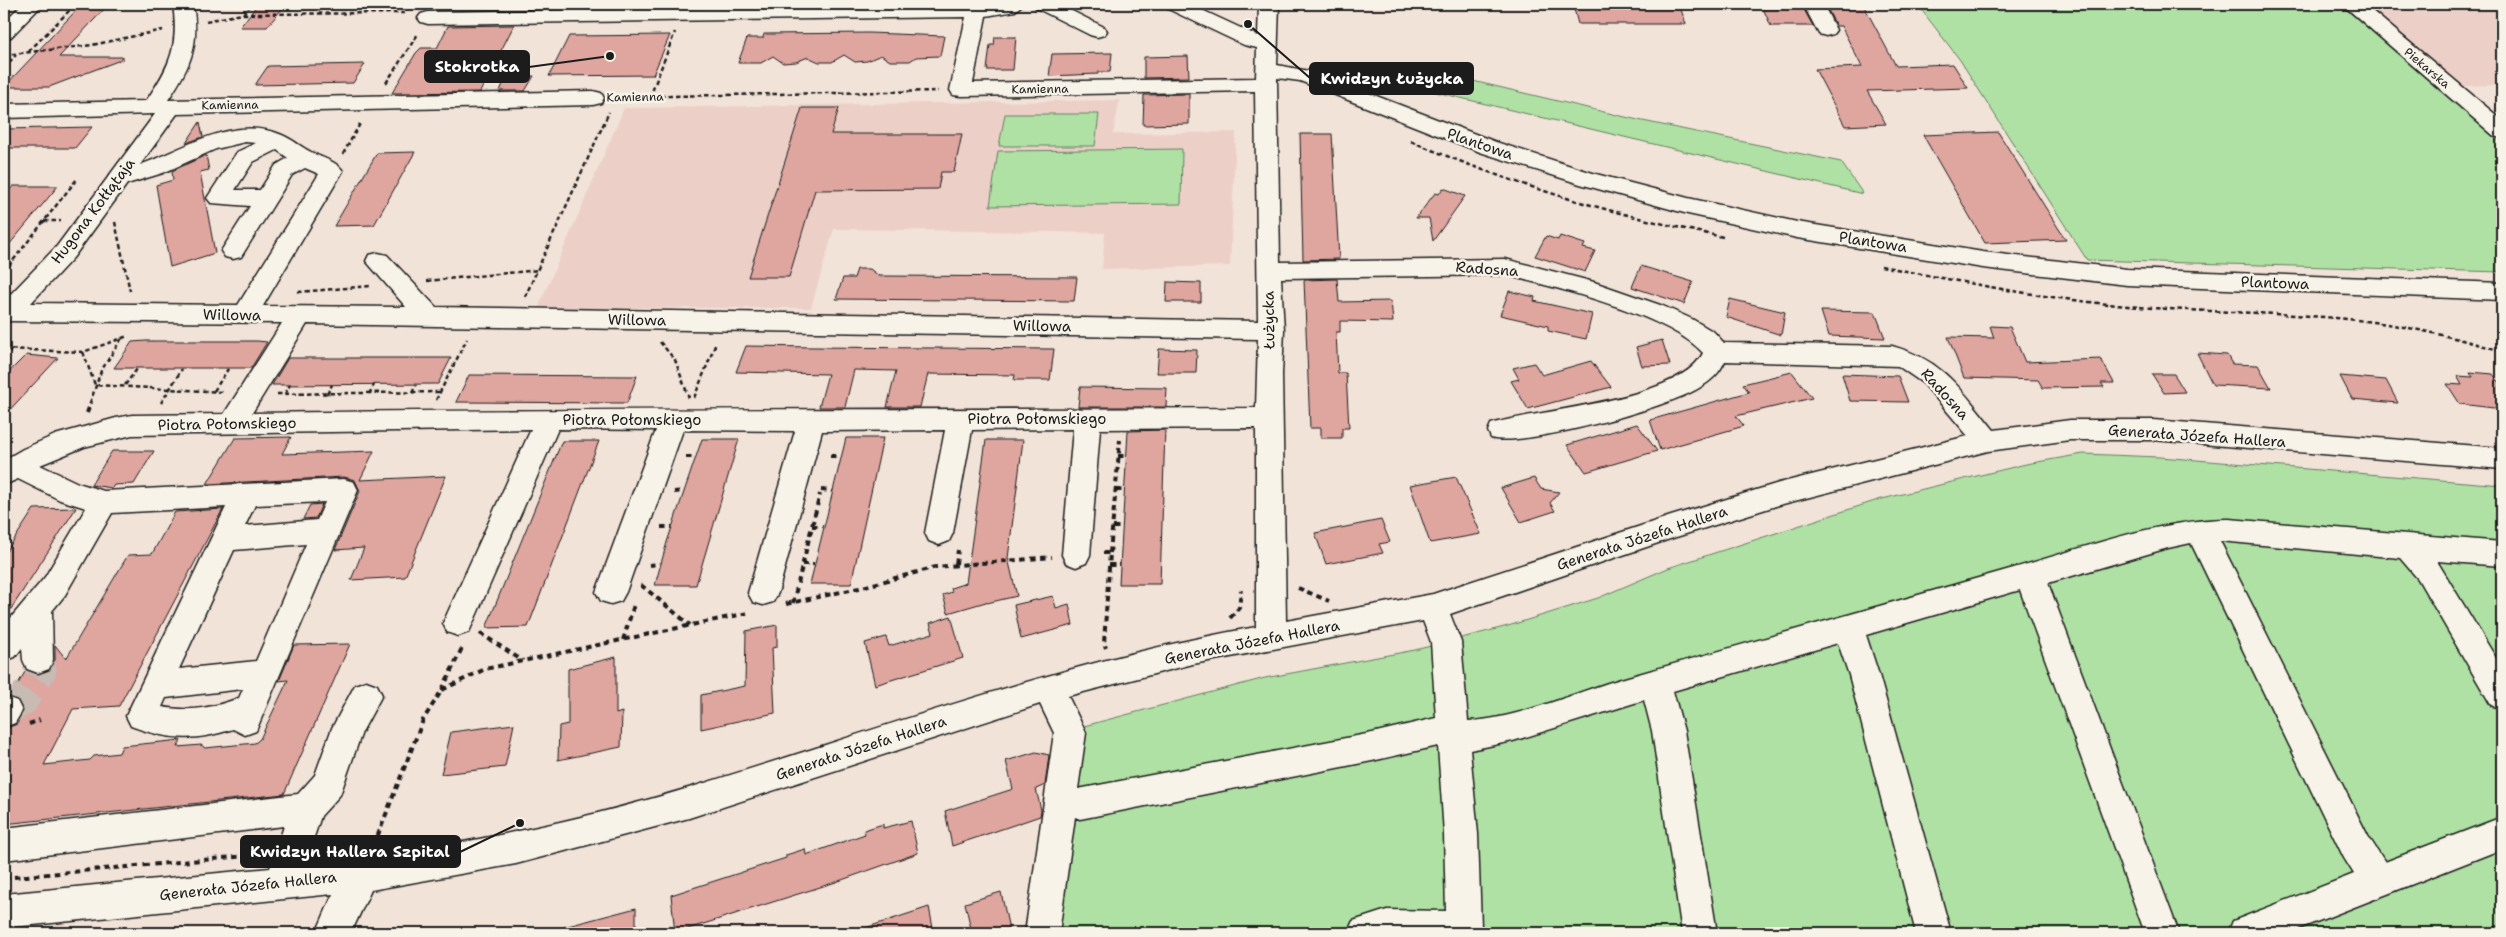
<svg xmlns="http://www.w3.org/2000/svg" width="2506" height="937" viewBox="0 0 2506 937" font-family="'Shantell Sans',sans-serif">
<style>
.built{fill:#ecd0c8}
.green{fill:#aee1a3;stroke:#657e60}
.building{fill:#dfa59f;stroke:#1c1c1c}
.lines{fill:none;stroke-linecap:round;stroke-linejoin:round}
.minor-tunnel{stroke:#c7bbb3;stroke-width:31;stroke-dasharray:31 15;stroke-linecap:butt}
.minor-casing{stroke:#1c1c1c;stroke-width:3}
.path-far1{stroke:#1c1c1c;stroke-width:2.5;stroke-dasharray:4.5 3;stroke-linecap:butt}
.path{stroke:#1c1c1c;stroke-width:4;stroke-dasharray:5.5 4.5;stroke-linecap:butt}
.minor{fill:#f7f3e8;fill-rule:evenodd}
.labels{text-anchor:middle;stroke-width:5;stroke-linejoin:round;paint-order:stroke}
.far-street-label{font-size:12px;fill:#1c1c1c;stroke:#f7f3e8}
.street-label{font-size:15px;fill:#1c1c1c;stroke:#f7f3e8}
.leader{fill:none;stroke:#1c1c1c;stroke-width:2}
.callout-dot{fill:#1c1c1c;stroke:#f7f3e8;stroke-width:2}
.callout{fill:#1c1c1c;stroke:#1c1c1c;stroke-width:2}
.callout-label{font-size:16px;text-anchor:middle;font-weight:bold;fill:#fff}
</style>
<rect width="100%" height="100%" fill="#f2e3d9"/>
<filter id="ink" filterUnits="userSpaceOnUse"><feTurbulence type="fractalNoise" baseFrequency=".02" numOctaves="2"/><feDisplacementMap in="SourceGraphic" scale="10" xChannelSelector="R" yChannelSelector="G"/><feConvolveMatrix kernelMatrix="1 2 1 2 8 2 1 2 1" color-interpolation-filters="sRGB"/></filter>
<g filter="url(#ink)">
<g class="built">
<path d="M2365,4h137v81l-38,1z"/>
<path d="M1120,100l-7,34 123,-2 -6,134 -128,3 3,-36 -271,-4 -23,79h-273l86,-200z"/>
</g>
<g class="green">
<path d="M1917,4h423l162,140v128l-415,-12 -127,-200z"/>
<path d="M1435,72l203,48 203,42 22,32 -436,-104z"/>
<path d="M1005,114h94l-4,32h-96z"/>
<path d="M1182,149l-1,55 -191,2 8,-55z"/>
<path d="M2083,454l77,3 342,28v448h-1444l26,-207 181,-48 150,-28 93,-24 90,-28 70,-30 210,-68 148,-36z"/>
</g>
<g class="building">
<path d="M82,4h27l-50,53h64v2l-74,28h-45z"/>
<path d="M258,4h28l-19,23h-27z"/>
<path d="M1586,4h93l7,20h-108l-5,-19z"/>
<path d="M1761,4h40l12,22h-42z"/>
<path d="M1825,4h38l33,62 57,-2 15,24 -101,3 19,33 -41,2 -30,-57 47,-2 -21,-41h-5z"/>
<path d="M514,25l-34,67 -88,1 24,-40 5,-5h16l11,-22z"/>
<path d="M869,33l75,3 -4,20 -24,1 -6,4h-20l-9,-6 -14,6 -12,1 -11,-7 -12,7h-13l-11,-5 -12,5 -13,1 -10,-7 -12,7h-23l9,-25h16l1,-4z"/>
<path d="M670,35l-17,40 -104,1 20,-40z"/>
<path d="M995,37h21l-3,33h-26l3,-25h4z"/>
<path d="M1112,53l-2,19h-12v2l-49,2 3,-22z"/>
<path d="M1188,56l1,21 -45,1v-21z"/>
<path d="M365,64l-12,19 -98,2 13,-19z"/>
<path d="M534,76l-9,15h-25l6,-14z"/>
<path d="M1189,94v30l-46,1 1,-30z"/>
<path d="M802,108h37l-8,26h131l-8,38h-13l-3,17 -123,1 -26,87h-41z"/>
<path d="M200,122l3,15 -17,6z"/>
<path d="M92,127l-17,21h-71v-19z"/>
<path d="M1998,132l59,94 9,14 -81,3 -62,-108z"/>
<path d="M1300,134h32l7,125 -36,1z"/>
<path d="M415,152l-41,73 -40,1 43,-73z"/>
<path d="M206,155l3,15 -9,2 15,81 -45,14 -14,-82 17,-5 -1,-9z"/>
<path d="M13,186h45l-54,65v-54z"/>
<path d="M1443,188l22,8 -32,45 -4,-23h-13l19,-25 4,1z"/>
<path d="M1546,236l12,4 2,-4 25,8 -2,4 12,3 -10,21 -50,-16z"/>
<path d="M1641,266l52,16 -9,22 -52,-17z"/>
<path d="M857,269h13l9,7 198,1 -3,24 -238,-2 7,-21h11z"/>
<path d="M1337,279l2,23 52,-1 2,21 -53,-1v11h-4l2,41h8l3,55h-7v10h-21v-10h-11l-6,-148z"/>
<path d="M1167,282l34,1v19h-35z"/>
<path d="M1509,291l26,6 -1,4 58,13 -6,25 -38,-8v-5l-48,-11z"/>
<path d="M1730,299l55,13 -4,23 -55,-18z"/>
<path d="M1821,311l54,1 10,26 -56,-2z"/>
<path d="M1990,326l20,1 15,35 76,-3 13,24h-13l3,4 -61,1 -5,-8 -74,-2 -16,-41 46,1z"/>
<path d="M1662,340l8,25 -28,1 -6,-19z"/>
<path d="M146,341h111l10,1 -16,26h-137l18,-26z"/>
<path d="M746,346l68,1 240,2 -4,31h-36l1,-5 -87,-1 -8,33h-33l9,-36 -42,-1 -9,37h-26l9,-33 -92,-2z"/>
<path d="M1159,349l38,1 -1,23h-39z"/>
<path d="M2197,353l30,2 5,9 26,1 13,23 -58,-3z"/>
<path d="M26,355l32,3 -54,58v-39z"/>
<path d="M288,358h163l-13,26 -166,1z"/>
<path d="M1591,361l20,26 -83,22 -17,-28 8,-2 -6,-11 21,-5 8,12z"/>
<path d="M1792,372l20,26 -76,18 8,10 -84,24 -10,-30 99,-28 -6,-8z"/>
<path d="M2470,372l23,2 5,7h4v28l-42,-5 -13,-20 15,1 -5,-9 16,1z"/>
<path d="M1842,374l56,2 10,26 -58,-1z"/>
<path d="M2152,374h22l11,18 -21,1z"/>
<path d="M469,375l168,1 -10,27 -171,-1z"/>
<path d="M2340,376l46,4 12,23 -46,-4z"/>
<path d="M1080,387l87,1 -1,19h-88z"/>
<path d="M1637,424l20,27 -71,21 -19,-27z"/>
<path d="M1165,430l-5,154h-41l9,-153z"/>
<path d="M291,437l-9,17 92,-3 -14,29 86,-4 -41,101 -54,3 13,-32 -29,2 25,-59 -5,-11 -11,-3 -137,7 28,-46z"/>
<path d="M846,438h37l-32,146h-41z"/>
<path d="M702,439h37l-43,146h-41l12,-43z"/>
<path d="M986,440h37l-15,118 9,38 -30,7 -1,-1 -38,11 -5,-18 9,-3 -1,-4 15,-5z"/>
<path d="M562,441h37l-71,186 -42,1z"/>
<path d="M112,451h42l-20,33 -20,1 -2,3 -21,-3z"/>
<path d="M1456,477l25,57 -51,9 -20,-58z"/>
<path d="M1534,478l7,11 18,3 -9,11 5,8 -34,11 -20,-34z"/>
<path d="M322,504l-6,14 -13,1 7,-14z"/>
<path d="M76,508l-72,112v-65l30,-46z"/>
<path d="M223,509l-104,197 -46,3 -29,56 46,-5 4,-4 25,-3 3,-7 59,-6 -3,7 23,-2 4,3 50,-5 5,-4 28,-59 -9,1 15,-36 56,-1 -66,150 -280,30v-89l3,-7 10,-4 7,-12 -5,-12 -9,-3 15,-25 14,3 11,-4 5,-11v-15l11,14 62,-104 24,-1 23,-42z"/>
<path d="M1381,520l9,22 -11,2 4,9 -57,11 -11,-31z"/>
<path d="M1053,596l3,12 13,-4 4,21 -52,14 -7,-34z"/>
<path d="M951,616l12,42 -88,27 -10,-42 21,-6 3,9 44,-13 -3,-10z"/>
<path d="M777,625v22l-5,1 3,65 -74,16v-34l44,-9 1,-55z"/>
<path d="M616,657v57l6,-2 -1,35 -63,13 1,-34 9,-2v-55z"/>
<path d="M514,724l-9,43 -64,7 10,-42z"/>
<path d="M1036,752l13,3 -4,30 -9,4 5,21 -1,6 -88,30 -7,-35 68,-22 -7,-28z"/>
<path d="M911,821l7,32 -82,29 -161,51 -4,-38 115,-37v-3l19,-6 1,6 59,-21 -1,-4 19,-6v4z"/>
<path d="M1001,892l8,37 -11,4h-26l-7,-30z"/>
<path d="M929,907l5,26h-71l-1,-4z"/>
<path d="M636,908v25h-71l-1,-6z"/>
</g>
<g class="lines">
<path class="minor-tunnel" d="M6,711l17,-11 18,-30 -3,-10"/>
<defs>
<g id="minor">
<path d="M22,4h21l-32,33 -7,2v-17z"/>
<path d="M173,4h20c7,41 -2,62 -25,96l425,-9 8,2 3,5 -3,5 -8,2 -416,9 -37,51c44,-16 93,-51 142,-30 10,4 19,12 29,17 10,6 26,9 32,19l-80,135 143,1 -40,-46 3,-6 9,-2 9,2 49,52 822,14 -3,-230 -294,5 -8,-1 -3,-5 16,-73 -538,7 -7,-2 -3,-4 3,-4 7,-2 559,-8h36l-8,7 -29,5 -13,67 283,-5 1,-30 -13,-3 -78,-37 -3,-4h26l69,32 1,-32h20l-2,61 37,7 182,70 100,32 92,24 109,24 186,30 144,17 375,14v17l-375,-15 -144,-17 -186,-30 -109,-24 -108,-30 -100,-32 -180,-71 -23,-3 3,184 225,-3 89,23 69,24 29,13 22,13 10,11 168,3c52,14 70,45 102,84l76,-10h83l349,28v21l-349,-29h-83l-82,11 -209,54 -106,33 -223,76 11,28 7,79c50,-2 105,-28 153,-42 129,-37 259,-73 389,-110 68,-19 149,-50 219,-50l273,23v24l-65,-5 65,107v41l-11,-4 -73,-126 -18,-21 -180,-17 148,295 17,26 117,-45v32l-214,84h-60l5,-12 121,-47 -10,-16 -153,-315 -23,5 -120,35 131,350h-34l-125,-343 -154,45 13,40 72,258h-35l-67,-258 -11,-32 -165,48 11,40 33,202h-35l-30,-202 -8,-31 -131,41 -43,9 8,84 3,94 -2,5h-132l6,-12 34,-11 59,1 -2,-77 -6,-88 -66,15 -292,58 -5,-2 -16,116h-34l29,-200 -14,-29 -351,114 -173,46 -145,26 -20,43h-35l17,-39 -329,34v-34l266,-26 14,-42 -280,34v-32l294,-34 17,-19 17,-47 23,-43 11,-4 11,4 5,10 -20,37 -22,63 -19,21 -16,48c130,-13 261,-39 387,-77 187,-57 371,-126 564,-160v-199l-156,1 -10,126 -4,8 -10,4 -10,-4 -4,-8 11,-126 -101,1 -19,103 -4,8 -10,4 -10,-4 -4,-8 20,-103 -123,1 -44,162 -5,9 -10,3 -10,-3 -5,-9 47,-162 -112,-1 -57,162 -5,9 -10,3 -10,-3 -5,-9 60,-162 -98,-1 -85,194 -4,9 -11,4 -11,-4 -4,-9 88,-194 -399,6 -48,12 -44,18 38,18 26,8 240,-12 10,3 4,8 -102,241 -11,4 -12,-6c-38,13 -65,11 -102,-3l-5,-10 100,-209 -114,6 -47,82 -13,16 1,49 -4,9 -11,4 -11,-4 -4,-9 -1,-12 -7,9 -11,4v-35l41,-49 41,-69 -26,-8 -42,-21 -14,6v-25l19,-11 32,-14 61,-17 16,-3 92,-1 58,-91 -278,-2v-20l53,-55 98,-132 -151,4v-14l142,-3c24,-35 33,-54 27,-97zM245,142l11,1 -19,9 -30,46 4,5 39,3 -29,45 4,6 8,2 8,-2 51,-82 13,-7 14,6 -81,131 -207,-2 42,-45 54,-74 36,-11 53,-24zM277,150l11,8 -12,7 -16,25h-25l18,-28zM1505,275c50,12 165,40 198,78 -23,48 -164,56 -212,71l-3,7 3,7c32,10 178,-31 208,-50 12,-7 20,-14 26,-27l173,5 26,18 44,52 -189,47 -108,33 -238,78 -147,27 -4,-247 2,-44 -3,-52zM307,324l951,15 -2,69c-335,2 -669,0 -1004,5zM325,502l-8,18 -72,6 10,-21zM306,544l-50,117 -77,8 55,-119zM1423,621l8,21 5,76 -64,15 -294,56 8,-56 -18,-37 125,-32zM243,689l-4,9c-27,10 -49,14 -77,9l4,-9z"/>
<path d="M1033,4h25l46,23 3,4 -3,4 -7,2 -7,-2 -54,-27z"/>
<path d="M1803,4h20l13,26 -3,4 -7,2 -7,-2z"/>
<path d="M2342,4h22l138,116v18l-8,-2z"/>
<path d="M6,697l11,4 5,10 -7,12 -11,4v-29z"/>
</g>
</defs>
<use href="#minor" class="minor-casing"/>
<g class="path-far1">
<path d="M243,14l8,-10"/>
<path d="M206,21l36,-7 165,-1"/>
<path d="M29,51l47,-47"/>
<path d="M4,55l88,-10 71,-15"/>
<path d="M4,68l12,-13"/>
<path d="M386,83l32,-49"/>
<path d="M615,97l323,-6"/>
<path d="M650,97l25,-65"/>
<path d="M1411,141c101,44 204,74 312,96"/>
<path d="M343,154l18,-32"/>
<path d="M44,221h17"/>
<path d="M115,222l15,69"/>
<path d="M1881,266c85,17 171,34 258,41 78,6 156,5 234,15 44,6 87,17 129,29"/>
<path d="M4,272l73,-93"/>
<path d="M427,281l111,-11"/>
<path d="M298,292l73,-6"/>
<path d="M525,297l84,-185"/>
<path d="M660,342l15,18 14,38"/>
<path d="M4,349l79,3 45,-16"/>
<path d="M83,352l12,33 129,7"/>
<path d="M4,357l8,-8"/>
<path d="M4,370h6"/>
<path d="M125,385l12,-16"/>
<path d="M214,391l14,-22"/>
<path d="M412,393l4,-8"/>
<path d="M277,394l163,-2"/>
<path d="M285,394l5,-9"/>
<path d="M327,394l5,-9"/>
<path d="M369,394l5,-9"/>
<path d="M694,398l22,-55"/>
<path d="M436,400l31,-61"/>
<path d="M90,403l11,-32 21,-33"/>
<path d="M161,403l21,-34"/>
</g>
<g class="path">
<path d="M87,413l4,-11"/>
<path d="M830,456h10"/>
<path d="M1118,456h9"/>
<path d="M686,457h9"/>
<path d="M821,490l11,1"/>
<path d="M1116,490h9"/>
<path d="M674,492l10,-1"/>
<path d="M812,526h11"/>
<path d="M661,527h11"/>
<path d="M1113,527h10"/>
<path d="M1103,553h7l-6,90 2,5"/>
<path d="M1110,553l10,-113"/>
<path d="M802,564h12"/>
<path d="M956,564l2,-14"/>
<path d="M649,565l11,-1"/>
<path d="M1109,565h11"/>
<path d="M641,585l49,40"/>
<path d="M1298,588l31,13"/>
<path d="M793,603l27,-109"/>
<path d="M786,604l73,-16 77,-21 116,-10"/>
<path d="M1230,618l9,-10 2,-18"/>
<path d="M480,633l43,28"/>
<path d="M623,640l11,-35"/>
<path d="M442,690l21,-44"/>
<path d="M29,724l11,-4"/>
<path d="M374,845l49,-125 19,-30 43,-21 263,-56"/>
<path d="M4,878l253,-23"/>
</g>
<use href="#minor" class="minor"/>
</g>
</g>
<g class="labels">
<g class="far-street-label">
<text transform="translate(2427 68) rotate(40)" y="4">Piekarska</text>
<text transform="translate(1040 89) rotate(-1)" y="4">Kamienna</text>
<text transform="translate(635 97) rotate(-1)" y="4">Kamienna</text>
<text transform="translate(230 105) rotate(-1)" y="4">Kamienna</text>
</g>
<g class="street-label">
<text transform="translate(1480 144) rotate(19)" y="5">Plantowa</text>
<text transform="translate(93 211) rotate(-53)" y="5">Hugona Kołłątaja</text>
<text transform="translate(1873 242) rotate(9)" y="5">Plantowa</text>
<text transform="translate(1487 269) rotate(4)" y="5">Radosna</text>
<text transform="translate(2275 283) rotate(2)" y="5">Plantowa</text>
<text transform="translate(232 315) rotate(1)" y="5">Willowa</text>
<text transform="translate(637 320) rotate(1)" y="5">Willowa</text>
<text transform="translate(1269 320) rotate(-91)" y="5">Łużycka</text>
<text transform="translate(1042 326) rotate(1)" y="5">Willowa</text>
<text transform="translate(1945 394) rotate(48)" y="5">Radosna</text>
<text x="1037" y="424">Piotra Połomskiego</text>
<text x="632" y="425">Piotra Połomskiego</text>
<text transform="translate(227 424) rotate(-1)" y="5">Piotra Połomskiego</text>
<text transform="translate(2197 436) rotate(4)" y="5">Generała Józefa Hallera</text>
<text transform="translate(1642 538) rotate(-18)" y="5">Generała Józefa Hallera</text>
<text transform="translate(1252 642) rotate(-11)" y="5">Generała Józefa Hallera</text>
<text transform="translate(861 748) rotate(-18)" y="5">Generała Józefa Hallera</text>
<text transform="translate(248 886) rotate(-6)" y="5">Generała Józefa Hallera</text>
</g>
</g>
<path class="leader" d="M610 56L529 67M1248 24L1310 78M520 823L460 852"/>
<g class="callout-dot">
<circle cx="610" cy="56" r="5"/>
<circle cx="1248" cy="24" r="5"/>
<circle cx="520" cy="823" r="5"/>
</g>
<g class="callout">
<rect x="425" y="51" width="104" height="31" rx="5"/>
<rect x="1310" y="63" width="163" height="31" rx="5"/>
<rect x="241" y="836" width="219" height="31" rx="5"/>
</g>
<g class="callout-label">
<text x="477" y="72">Stokrotka</text>
<text x="1392" y="84">Kwidzyn Łużycka</text>
<text x="350" y="857">Kwidzyn Hallera Szpital</text>
</g>
<rect width="2506" height="937" fill="none" stroke="#f7f3e8" stroke-width="20"/>
<rect x="10" y="10" width="2486" height="917" fill="none" stroke="#1c1c1c" stroke-width="2" filter="url(#ink)"/>
</svg>
